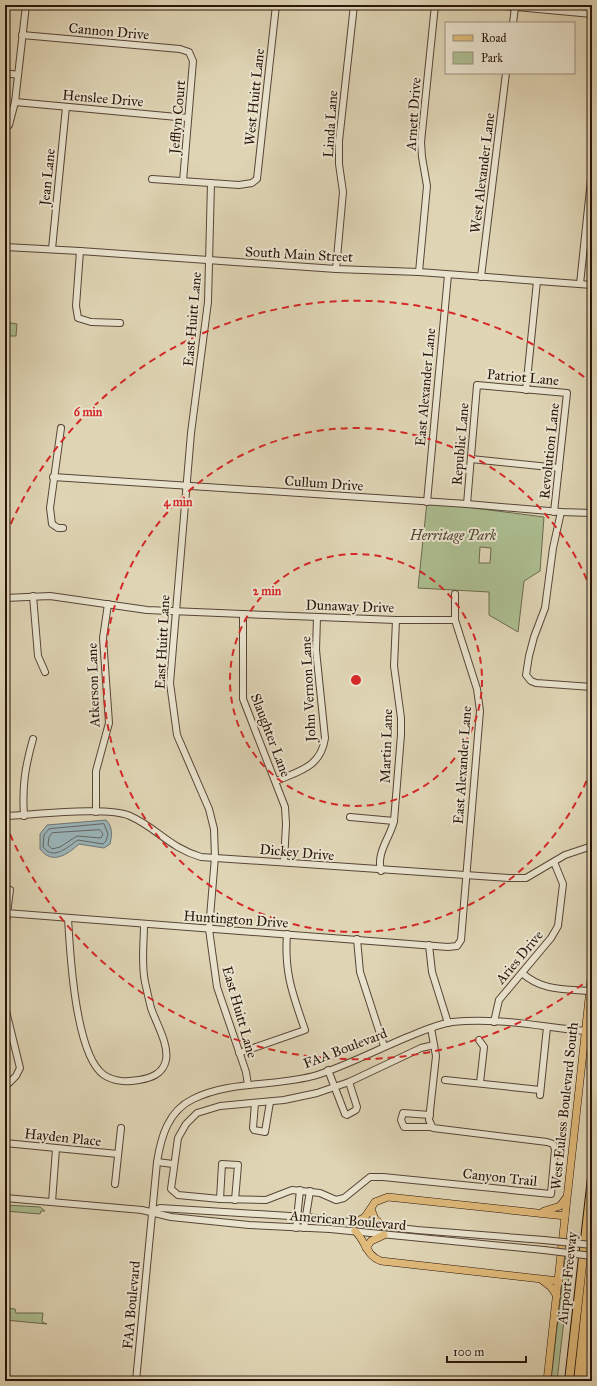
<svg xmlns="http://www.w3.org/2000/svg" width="597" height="1386" viewBox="0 0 597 1386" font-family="'IM FELL Great Primer',serif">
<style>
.green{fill:#acbe91;stroke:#6a6a4e;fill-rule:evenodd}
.water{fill:#9ab5ba;stroke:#6d7574}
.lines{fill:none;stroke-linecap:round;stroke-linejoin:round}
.shore{stroke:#626562;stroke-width:1}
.minor-casing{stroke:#564536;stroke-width:8}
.major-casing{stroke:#29150b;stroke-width:8}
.highway-casing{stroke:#29150b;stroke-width:10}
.minor{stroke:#eae4cf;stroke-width:6}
.major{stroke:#e0ba7a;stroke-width:7}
.highway{stroke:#e0ba7a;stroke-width:8}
.minor-bridge-casing{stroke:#564536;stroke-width:8;stroke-linecap:butt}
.minor-bridge{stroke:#eae4cf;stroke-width:6}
.ring{fill:none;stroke:#d62828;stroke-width:2;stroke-dasharray:7 5}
.labels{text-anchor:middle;stroke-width:4;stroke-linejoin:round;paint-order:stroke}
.street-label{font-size:14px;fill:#29150b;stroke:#eae4cf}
.park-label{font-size:14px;font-style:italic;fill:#504833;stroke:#eae4cf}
.centre{fill:#d62828;stroke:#eae4cf;stroke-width:2}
.ring-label{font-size:12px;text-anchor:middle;font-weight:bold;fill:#d62828;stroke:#eae4cf;stroke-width:4;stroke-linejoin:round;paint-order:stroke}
</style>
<rect width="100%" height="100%" fill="#dfd5b5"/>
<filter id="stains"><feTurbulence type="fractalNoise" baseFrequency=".005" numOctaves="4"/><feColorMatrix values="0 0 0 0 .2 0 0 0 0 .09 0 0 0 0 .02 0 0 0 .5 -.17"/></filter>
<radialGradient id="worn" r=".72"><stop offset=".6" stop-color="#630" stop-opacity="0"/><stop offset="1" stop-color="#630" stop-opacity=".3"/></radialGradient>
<g class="green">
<path d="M5,322l12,2 -1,12h-11z"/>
<path d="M427,502l117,15 -4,54 -16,10 -6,51 -29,-17v-23l-71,-4zM480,547l11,1 -1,15h-11z"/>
<path d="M5,1205l35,2 5,4h-4l-1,3 -35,-3z"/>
<path d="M565,1258l6,1 -14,122h-6z"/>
<path d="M5,1308l10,1 1,4h27l-1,9 5,2 -42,-4z"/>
</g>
<path class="water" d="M106,820c7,7 6,15 4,24l-6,4 -25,-4c-12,11 -27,21 -39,5v-15l7,-9z"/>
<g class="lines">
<g class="shore">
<path d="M104,824l4,10 -2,7 -3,3 -25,-4c-11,7 -24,21 -35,7l1,-12 5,-6z"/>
<path d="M100,830l3,4 -2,4 -24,-2 -17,11 -8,2 -4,-4 1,-8 3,-4z"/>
</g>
<defs>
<g id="minor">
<path d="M494,5l98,9"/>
<path d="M513,23l2,-16"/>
<path d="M22,35l158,14 9,3 4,9 -10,120"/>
<path d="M5,73l13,2"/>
<path d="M15,102l173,16"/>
<path d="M9,125l6,-23 11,-97"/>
<path d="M152,179l87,6 13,-2 5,-4 19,-174"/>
<path d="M211,183l-3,119 -17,131 -21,250 7,52 32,74 5,20 1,28 -6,72 3,22 5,36 29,85 2,13"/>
<path d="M5,247l75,4 256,18 83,3 173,13"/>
<path d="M52,249l14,-142"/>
<path d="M80,251l-4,55 2,12 13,4 29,1"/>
<path d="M336,269l7,-77 -4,-28v-23l15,-136"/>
<path d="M419,272l8,-86 -5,-29 -1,-15 14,-137"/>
<path d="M481,277l25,-204"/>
<path d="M580,284l12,-114"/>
<path d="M526,390l11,-109"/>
<path d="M61,428l-11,80 2,16 6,4h5"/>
<path d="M471,459l88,9"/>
<path d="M53,477l414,27 94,8 31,1"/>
<path d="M427,502l21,-227"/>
<path d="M467,504l10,-119 90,8 -13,119"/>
<path d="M561,512l-8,36 -8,60 -11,29 -5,19 -3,19 5,6 5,2 56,4"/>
<path d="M33,596l5,60 7,16"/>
<path d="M5,598l45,-2 97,14 96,4 153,6h59"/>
<path d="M243,614v85l42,108 1,17 -2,38"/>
<path d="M276,781c23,-10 45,-14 49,-43l-9,-88 1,-33"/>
<path d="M96,812v-41l13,-48 -6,-85 5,-34"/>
<path d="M5,816c29,-1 102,-10 125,0 27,12 40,32 71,41l308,21h17l39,-23 27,-9"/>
<path d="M24,816c-2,-29 1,-49 9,-77"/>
<path d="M350,817l44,4"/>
<path d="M381,871c-5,-19 9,-33 13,-50l7,-86v-17l-7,-52 2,-46"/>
<path d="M6,913l442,34 9,-1 4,-6 19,-229 -3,-22 -22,-69v-26"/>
<path d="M68,918c2,34 7,137 36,157 11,7 22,7 35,5 12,-2 24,-6 27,-20 3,-16 -10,-37 -15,-52 -2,-8 -4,-17 -6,-26 -4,-19 -1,-39 -1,-58"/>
<path d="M5,930l5,-40"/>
<path d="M357,939l3,33 24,74"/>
<path d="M429,945l3,27 16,51"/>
<path d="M522,973c20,18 42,16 68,18"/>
<path d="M5,1007l15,61 -4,8 -11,11"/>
<path d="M494,1022l5,-22 52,-62 7,-12 5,-42 -9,-22"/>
<path d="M431,1028l5,28 -7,64 4,8 114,14 6,2 2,5 -4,45 -168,-17h-13l-26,21 -8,2 -16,-7 -28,-3 -26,10 -46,-1 -42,-4 -7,-6 7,-51 8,-14 11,-11 23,-7 64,-6 33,-7 32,-11 72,-34 13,-3"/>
<path d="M479,1040l5,7 -4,36"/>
<path d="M239,1053l66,-23c-12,-35 -21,-57 -18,-96"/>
<path d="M328,1070l17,44 2,1 9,-5 1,-3 -8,-25"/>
<path d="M445,1080l95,10"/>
<path d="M540,1095l7,-68"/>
<path d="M255,1103l-2,25 1,2 11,2 5,-30"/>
<path d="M430,1115l-27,-2 -2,7 3,7h27"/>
<path d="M5,1143l113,11"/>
<path d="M157,1162l16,2"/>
<path d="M115,1184l6,-56"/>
<path d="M5,1198l137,12 29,7 78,8 81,4 214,21"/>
<path d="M220,1199l2,-35 16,1 -3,35"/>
<path d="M52,1202l4,-53"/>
<path d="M152,1211l8,-3 146,9 111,13 127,10"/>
<path d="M296,1228l4,-38"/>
<path d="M304,1228l6,-37"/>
<path d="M136,1381l21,-219c4,-25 11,-51 36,-63 38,-19 84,-12 124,-24 34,-11 65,-28 98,-41 12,-5 24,-10 37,-12 44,-5 90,5 133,9"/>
</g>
<g id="major">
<path d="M371,1209l4,10 8,7"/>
<path d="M544,1211l16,-5 6,-8"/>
<path d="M356,1222l9,-5 10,-15 13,-5 177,19"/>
<path d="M355,1231c11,10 11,25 26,30l178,20"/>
<path d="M366,1248l5,-7 13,-6"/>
<path d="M542,1280l9,7 6,9"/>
<path d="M547,1381l45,-410"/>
</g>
<g id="highway">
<path d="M569,1381l23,-203"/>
<path d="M578,1381l14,-130"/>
<path d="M584,1381l8,-72"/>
</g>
</defs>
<use href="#minor" class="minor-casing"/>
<use href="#major" class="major-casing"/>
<use href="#highway" class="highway-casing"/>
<use href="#minor" class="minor"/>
<use href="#major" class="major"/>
<use href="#highway" class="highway"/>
<defs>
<g id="minor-bridge">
<path d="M544,1240l48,5"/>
<path d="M544,1250l48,6"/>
</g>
</defs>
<use href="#minor-bridge" class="minor-bridge-casing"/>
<use href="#minor-bridge" class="minor-bridge"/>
</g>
<g class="ring">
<circle cx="356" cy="680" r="126"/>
<path d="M591 770A252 252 0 1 1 591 590"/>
<path d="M592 977A379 379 0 0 1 6 825M6 535A379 379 0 0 1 592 383"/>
</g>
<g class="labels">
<g class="street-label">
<text transform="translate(109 31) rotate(5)" y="5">Cannon Drive</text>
<text transform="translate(254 97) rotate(-84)" y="5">West Huitt Lane</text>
<text transform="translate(103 98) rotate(5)" y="5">Henslee Drive</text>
<text transform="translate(413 114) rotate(-86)" y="5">Arnett Drive</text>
<text transform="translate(177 117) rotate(-85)" y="5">Jefflyn Court</text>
<text transform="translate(330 124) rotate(-86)" y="5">Linda Lane</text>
<text transform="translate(482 173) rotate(-83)" y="5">West Alexander Lane</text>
<text transform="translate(47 177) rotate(-84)" y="5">Jean Lane</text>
<text transform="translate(299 254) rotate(3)" y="5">South Main Street</text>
<text transform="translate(192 319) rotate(-85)" y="5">East Huitt Lane</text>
<text transform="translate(523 377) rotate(5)" y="5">Patriot Lane</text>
<text transform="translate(425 387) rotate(-85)" y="5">East Alexander Lane</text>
<text transform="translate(460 444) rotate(-85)" y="5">Republic Lane</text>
<text transform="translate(549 451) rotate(-84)" y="5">Revolution Lane</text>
<text transform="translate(324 483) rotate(4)" y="5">Cullum Drive</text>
<text transform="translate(350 606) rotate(2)" y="5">Dunaway Drive</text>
<text transform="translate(162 642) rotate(-87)" y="5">East Huitt Lane</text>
<text transform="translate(93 685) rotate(-92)" y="5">Atkerson Lane</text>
<text transform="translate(308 689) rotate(-93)" y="5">John Vernon Lane</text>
<text transform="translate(271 735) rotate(69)" y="5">Slaughter Lane</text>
<text transform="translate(386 746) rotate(-88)" y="5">Martin Lane</text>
<text transform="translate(462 765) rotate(-86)" y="5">East Alexander Lane</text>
<text transform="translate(297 852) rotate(5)" y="5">Dickey Drive</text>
<text transform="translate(236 919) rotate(4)" y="5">Huntington Drive</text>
<text transform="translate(519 957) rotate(-50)" y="5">Aries Drive</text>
<text transform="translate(240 1012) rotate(74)" y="5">East Huitt Lane</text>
<text transform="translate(345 1048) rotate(-21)" y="5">FAA Boulevard</text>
<text transform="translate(564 1106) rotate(-84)" y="5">West Euless Boulevard South</text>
<text transform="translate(63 1137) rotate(6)" y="5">Hayden Place</text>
<text transform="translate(500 1177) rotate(6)" y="5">Canyon Trail</text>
<text transform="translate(348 1220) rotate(5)" y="5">American Boulevard</text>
<text transform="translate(567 1278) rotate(-84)" y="5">Airport Freeway</text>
<text transform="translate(131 1305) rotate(-85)" y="5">FAA Boulevard</text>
</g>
<g class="park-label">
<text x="453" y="540">Herritage Park</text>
</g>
</g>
<circle cx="356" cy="680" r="6" class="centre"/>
<g class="ring-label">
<text x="88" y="416">6 min</text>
<text x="178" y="506">4 min</text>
<text x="267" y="595">2 min</text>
</g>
<rect width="597" height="1386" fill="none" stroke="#dfd5b5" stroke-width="20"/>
<rect x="6" y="6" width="585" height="1374" fill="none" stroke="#29150b" stroke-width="2"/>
<rect x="10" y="10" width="577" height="1366" fill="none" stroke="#29150b"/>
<rect x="445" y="22" width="130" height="52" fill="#eae4cf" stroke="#9d9181"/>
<rect x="453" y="35" width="20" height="6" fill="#e0ba7a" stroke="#9d9181"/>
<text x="481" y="42" font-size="12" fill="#29150b">Road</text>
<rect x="453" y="52" width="20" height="12" fill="#acbe91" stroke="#9d9181"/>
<text x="481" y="62" font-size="12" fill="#29150b">Park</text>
<path d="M447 1356v6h79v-6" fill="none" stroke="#29150b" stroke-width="2"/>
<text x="453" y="1356" font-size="12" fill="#29150b" stroke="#eae4cf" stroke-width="3" paint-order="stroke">100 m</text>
<rect width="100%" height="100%" filter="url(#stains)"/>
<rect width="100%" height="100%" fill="url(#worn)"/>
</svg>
